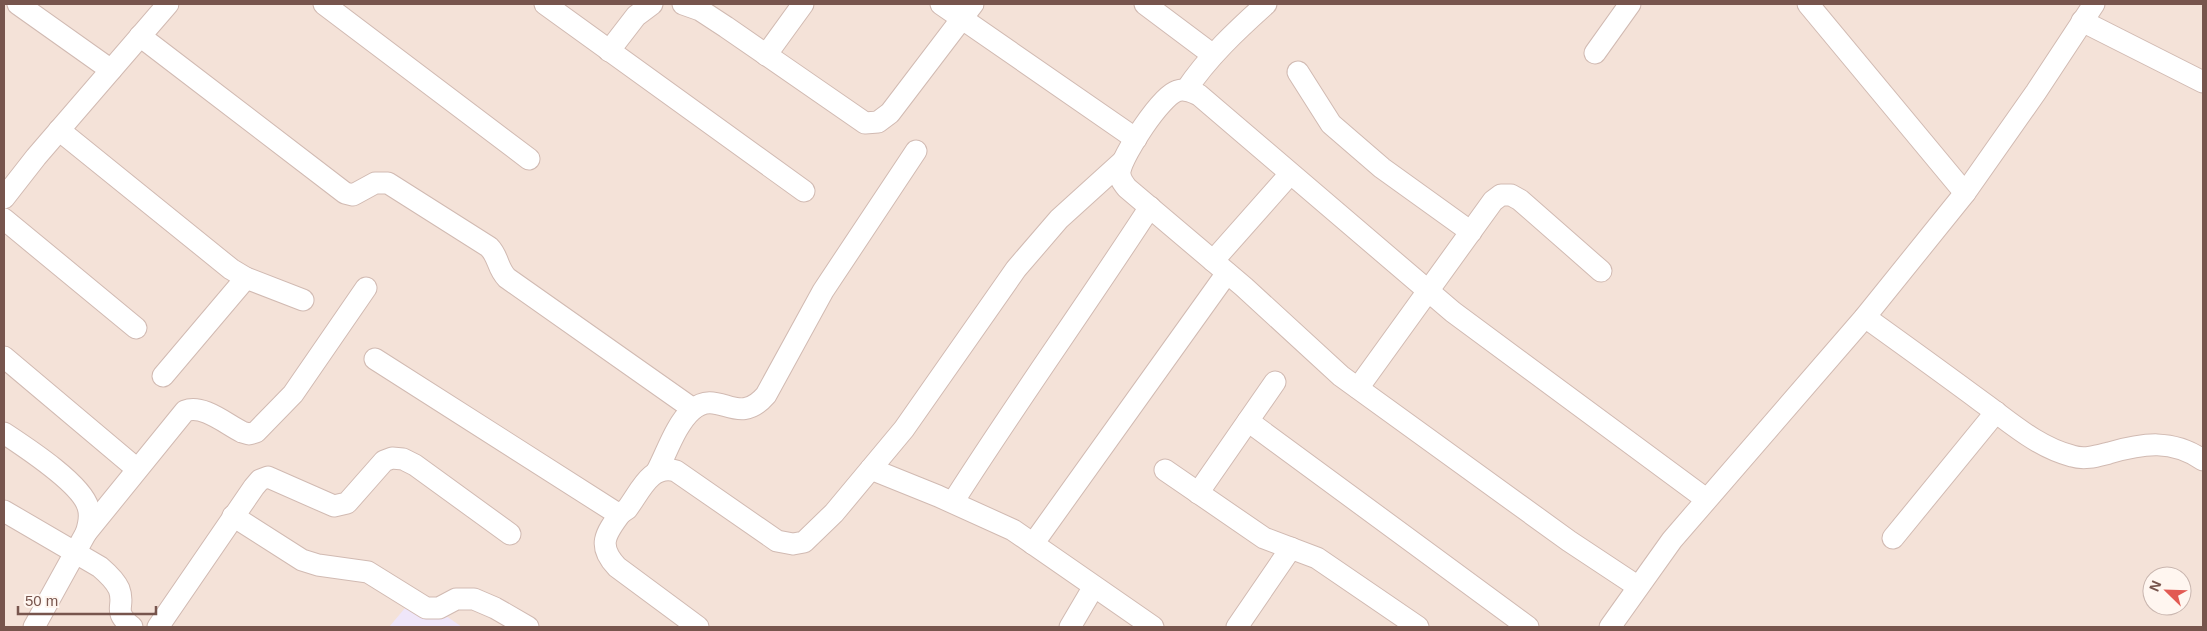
<svg xmlns="http://www.w3.org/2000/svg" width="2207" height="631" viewBox="0 0 2207 631" font-family="Helvetica,sans-serif">
<style>
.residential{fill:#f4e2d8;fill-rule:evenodd}
.education{fill:#efe6f9}
.lines{fill:none;stroke-linecap:round;stroke-linejoin:round}
.street-casing{stroke:#d1bab2;stroke-width:23}
.street{stroke:#fff;stroke-width:21}
</style>
<rect width="100%" height="100%" fill="#fcf2ea"/>
<path class="residential" d="M4,4h2199v623h-2199zM2152,576h30v30h-30z"/>
<path class="education" d="M416,595l46,32h-73z"/>
<g class="lines">
<defs>
<g id="street">
<path d="M18,4l93,66"/>
<path d="M324,4l205,155"/>
<path d="M545,4l259,187"/>
<path d="M683,4l17,6 26,17 139,96 13,-1 12,-9 83,-109"/>
<path d="M941,4l195,135"/>
<path d="M1145,4l68,51"/>
<path d="M1808,4l157,189"/>
<path d="M2082,21l121,61"/>
<path d="M140,36l205,157 8,2 22,-12h13l101,64c10,10 8,21 18,31l186,131"/>
<path d="M609,51l27,-35 16,-12"/>
<path d="M1595,53l35,-49"/>
<path d="M766,55l37,-51"/>
<path d="M1298,72l33,52 51,44 89,64"/>
<path d="M1186,90c22,-33 51,-60 80,-86"/>
<path d="M59,130l172,139 15,9 57,22"/>
<path d="M4,198l32,-41 132,-153"/>
<path d="M4,219l132,109"/>
<path d="M1213,261l77,-87"/>
<path d="M1865,317c39,28 78,56 117,85 28,20 55,45 90,54 13,4 25,0 37,-3 35,-10 63,-14 94,7"/>
<path d="M4,357l133,112"/>
<path d="M375,359l240,153 6,1 6,-4c13,-17 24,-46 49,-38l101,70 16,3 11,-2 30,-29 70,-84 112,-160 43,-50 64,-58"/>
<path d="M163,376l83,-98"/>
<path d="M1358,388l135,-187 8,-6h10l9,5 81,71"/>
<path d="M1248,421l280,206"/>
<path d="M4,433c21,14 77,50 84,74 3,9 1,17 -2,26l-52,94"/>
<path d="M871,469l67,27 75,34 140,97"/>
<path d="M1165,470l99,68 53,20 101,69"/>
<path d="M657,471c10,-19 19,-47 35,-61 27,-23 45,19 74,-15l57,-104 93,-140"/>
<path d="M1198,493l77,-111"/>
<path d="M953,502c63,-99 132,-195 197,-295"/>
<path d="M4,511l96,56c7,6 15,13 19,22 7,18 -8,21 13,38"/>
<path d="M621,513c-16,21 -24,33 -4,54l81,60"/>
<path d="M233,516l69,44 16,5 50,7 58,36h13l17,-9h18l21,9 33,19"/>
<path d="M86,533l99,-122c18,-7 41,13 57,21l7,2 7,-2 37,-38 73,-106"/>
<path d="M1893,538l103,-126"/>
<path d="M1033,544l194,-271"/>
<path d="M1637,586l-68,-45 -228,-165 -97,-89 -117,-99c-4,-5 -8,-10 -7,-17 3,-17 41,-75 57,-80 8,-3 15,1 22,4l254,217 253,187"/>
<path d="M158,627l96,-140 6,-7 8,-3 66,29 13,-3 37,-42 8,-3 11,1 12,6 95,69"/>
<path d="M1070,627l23,-39"/>
<path d="M1237,627l54,-79"/>
<path d="M1610,627l62,-87 193,-223 100,-124 71,-101 58,-88"/>
</g>
</defs>
<use href="#street" class="street-casing"/>
<use href="#street" class="street"/>
</g>
<rect width="2207" height="631" fill="none" stroke="#77554d" stroke-width="10"/>
<g transform="translate(2167 591) rotate(293)"><circle r="24" fill="#fff6f0" stroke="#c9b6af"/>
<path d="M0-4L9 19L0 12L-9 19Z" fill="#e25a53"/>
<text y="-8" font-size="14" font-weight="bold" text-anchor="middle" fill="#77554d">N</text>
</g>
<path d="M18 606v8h138v-8" fill="none" stroke="#77554d" stroke-width="2.5"/>
<text x="25" y="606" font-size="15" fill="#77554d" stroke="#fff6f0" stroke-width="4" paint-order="stroke">50 m</text>
</svg>
